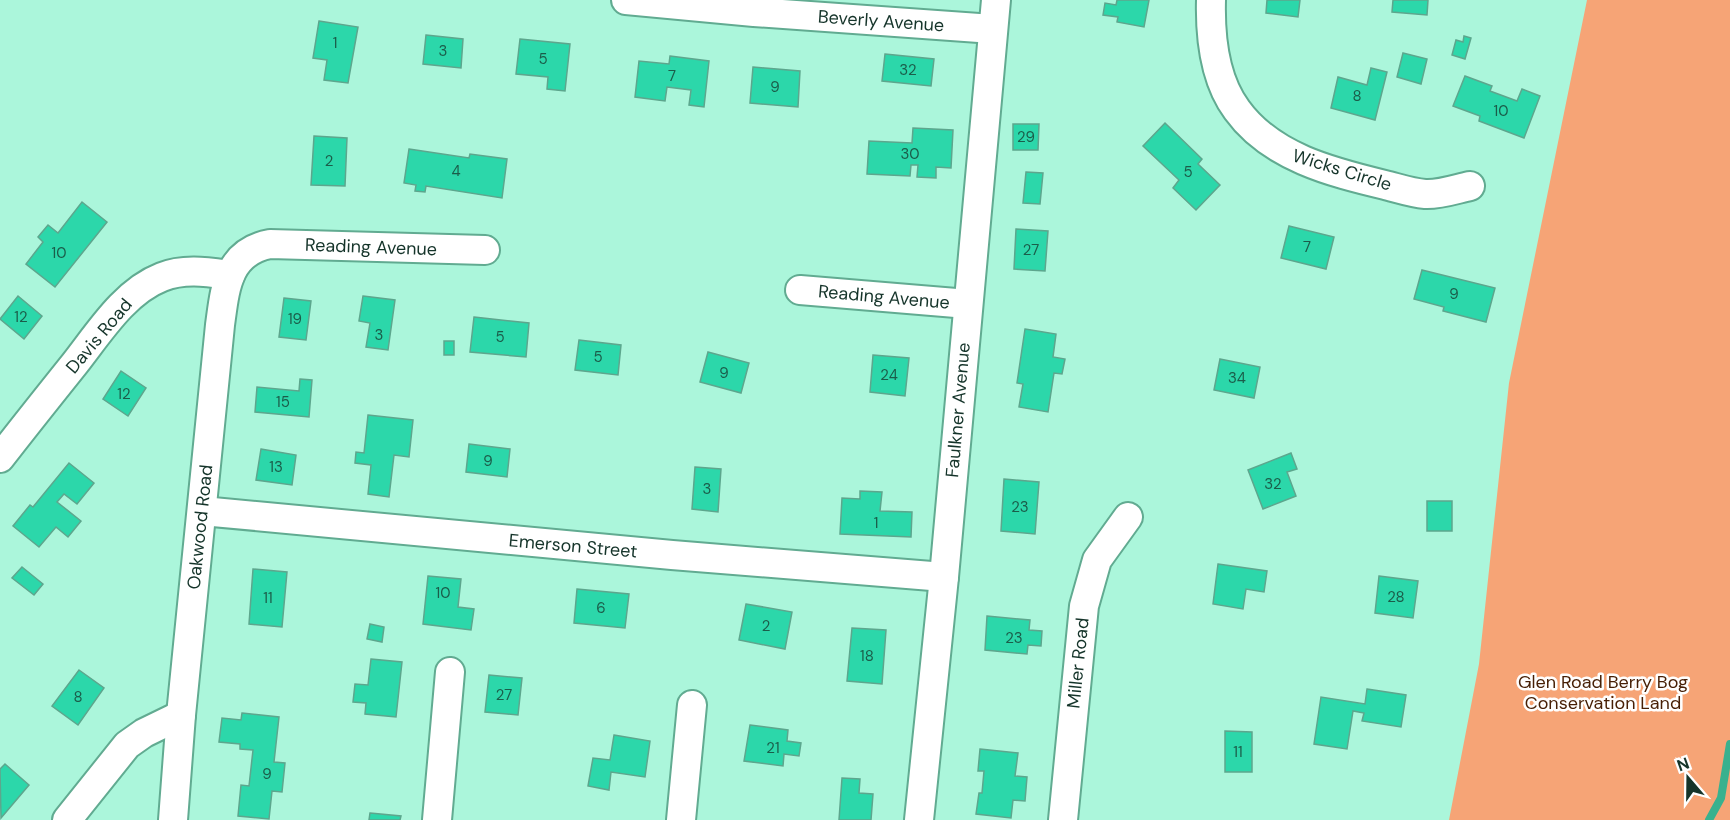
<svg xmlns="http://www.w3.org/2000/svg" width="1730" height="820" viewBox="0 0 1730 820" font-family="'DM Sans',sans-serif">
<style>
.green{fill:#f6a476}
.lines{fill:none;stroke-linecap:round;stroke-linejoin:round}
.stream{stroke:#39b18e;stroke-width:8}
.building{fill:#2cd7aa;stroke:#5da68d;stroke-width:1.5}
.street-casing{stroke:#61ab91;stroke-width:32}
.street{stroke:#fff;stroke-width:28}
.labels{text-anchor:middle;stroke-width:5;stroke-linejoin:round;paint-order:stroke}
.number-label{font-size:15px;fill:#1b5d4a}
.street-label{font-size:18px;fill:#15342a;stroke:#fff}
.park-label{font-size:18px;fill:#471f05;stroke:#fff}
</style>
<rect width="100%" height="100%" fill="#abf6db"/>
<path class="green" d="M1587,0h143v820h-281l30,-156 30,-281z"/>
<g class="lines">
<path class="stream" d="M1709,820l12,-22 9,-54"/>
</g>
<g class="building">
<path d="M1117,0h32l-5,27 -27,-5 1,-5 -15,-2 2,-12 11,2z"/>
<path d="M1267,0h33l-2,17 -32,-4z"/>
<path d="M1393,0h35l-1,15 -35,-3z"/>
<path d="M319,21l39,6 -10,56 -24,-3 3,-20 -14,-2z"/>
<path d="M426,35l37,4 -2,29 -38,-4z"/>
<path d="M1464,36l7,2 -6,21 -13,-4 4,-15 7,2z"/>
<path d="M520,39l50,5 -5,47 -18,-2 1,-12 -32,-3z"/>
<path d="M1403,53l24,6 -6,25 -24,-7z"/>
<path d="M885,54l49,5 -3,27 -49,-5z"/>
<path d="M670,56l39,5 -5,46 -15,-2 2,-15 -24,-3 -2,14 -30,-4 4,-36 30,3z"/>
<path d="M753,67l47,4 -2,36 -48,-4z"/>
<path d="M1371,68l16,4 -12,48 -44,-12 7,-31 29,8z"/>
<path d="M1465,76l27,10 -2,5 27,10 5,-12 18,7 -16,42 -45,-17 1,-5 -27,-10z"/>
<path d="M1165,123l37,36 -4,5 22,21 -24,25 -23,-22 6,-8 -36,-34z"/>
<path d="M1013,124h26l-1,26h-25z"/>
<path d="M913,128l40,2 -2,38 -15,-1v11l-19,-1 1,-12h-7l-1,11 -43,-2 2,-33 43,2z"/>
<path d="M314,136l33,2 -2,48 -34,-1z"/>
<path d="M409,149l60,9 1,-4 37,5 -5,39 -76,-12 -1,6 -10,-1 1,-6 -12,-2z"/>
<path d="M1026,172l17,1 -3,31 -17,-1z"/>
<path d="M82,202l25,20 -52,65 -29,-23 17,-22 -5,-5 10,-12 10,8z"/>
<path d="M1289,226l45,11 -8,32 -45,-11z"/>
<path d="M1016,229l32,2 -3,40 -31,-2z"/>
<path d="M1422,270l73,18 -9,34 -43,-11 1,-4 -30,-8z"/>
<path d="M18,296l24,20 -18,23 -24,-20z"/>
<path d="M363,296l32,4 -7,50 -22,-3 4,-24 -11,-2z"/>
<path d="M284,298l27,3 -5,39 -27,-3z"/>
<path d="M474,317l55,6 -3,34 -56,-5z"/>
<path d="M1025,329l31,5 -3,23 12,2 -3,15 -8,-1 -6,39 -29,-5 4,-23 -6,-1z"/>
<path d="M579,340l42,5 -3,30 -43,-5z"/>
<rect x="444" y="341" width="10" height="14"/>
<path d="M708,352l41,11 -8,30 -41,-11z"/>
<path d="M873,355l36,3 -4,38 -35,-4z"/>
<path d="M1220,359l40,8 -6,31 -40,-8z"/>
<path d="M121,371l25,17 -18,28 -25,-17z"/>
<path d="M300,379l12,1 -3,37 -54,-5 2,-25 42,4z"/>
<path d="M368,415l45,5 -4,37 -15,-2 -5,42 -21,-3 3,-29 -16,-2 1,-11 8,1z"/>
<path d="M469,444l41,5 -3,28 -41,-5z"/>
<path d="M261,449l35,6 -4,30 -36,-5z"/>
<path d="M1291,453l6,16 -10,3 9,24 -33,13 -15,-39z"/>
<path d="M69,463l25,20 -17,21 -13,-10 -7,8 24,19 -13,16 -12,-10 -17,20 -26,-21 17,-21 3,2z"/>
<path d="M695,467l26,2 -3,43 -26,-3z"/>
<path d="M1004,479l35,3 -4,52 -34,-3z"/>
<path d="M860,491l22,1 -2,19 32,1 -1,25 -71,-3 2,-36 18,1z"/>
<rect x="1427" y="501" width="25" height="30"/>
<path d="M1218,564l49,7 -3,21 -18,-3 -3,20 -30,-5z"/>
<path d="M22,567l21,17 -9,11 -22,-17z"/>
<path d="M253,569l34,3 -5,55 -33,-3z"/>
<path d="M428,576l33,3 -3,28 16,2 -3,21 -48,-6z"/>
<path d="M1379,576l39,5 -5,37 -38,-5z"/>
<path d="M577,589l52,5 -4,34 -51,-5z"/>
<path d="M746,604l46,8 -7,37 -46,-9z"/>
<path d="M987,616l43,4 -1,10 13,1 -1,15 -13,-1 -1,9 -42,-4z"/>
<path d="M370,624l14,3 -2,15 -15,-3z"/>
<path d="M852,628l34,2 -4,54 -35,-3z"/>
<path d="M371,659l31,3 -6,55 -31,-3 1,-11 -13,-1 2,-18 13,1z"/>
<path d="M79,670l25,18 -26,37 -26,-19z"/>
<path d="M489,675l33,3 -4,37 -33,-3z"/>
<path d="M1367,689l39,6 -5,32 -39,-6 2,-8 -11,-2 -6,38 -33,-5 7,-47 44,7z"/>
<path d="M242,713l37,4 -5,45 11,1 -3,29 -10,-1 -3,28 -31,-3 3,-31 8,1 4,-36 -13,-1v-5l-21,-2 3,-24 19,2z"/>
<path d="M750,725l38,5 -1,11 14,2 -2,13 -15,-2 -1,12 -39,-5z"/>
<path d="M1225,731l27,1v40h-27z"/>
<path d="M614,735l36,6 -5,36 -34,-5 -2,18 -21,-4 5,-28 17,2z"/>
<path d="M980,749l38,4 -3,23 12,1 -2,24 -12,-1 -2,18 -35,-4 3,-21h3l2,-22h-6z"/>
<path d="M5,764l24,21 -28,33 -1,-49z"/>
<path d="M842,778l18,1 -1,14 14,1 -2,26h-32z"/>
<path d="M370,813l31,3 -1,4h-31z"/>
</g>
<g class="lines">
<defs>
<g id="street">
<path d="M626,0l128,12 239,17"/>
<path d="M1211,0c-1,37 3,79 26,110 34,47 94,62 148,75 12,3 27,8 40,9 14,1 31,-5 45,-8"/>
<path d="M800,290l168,14"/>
<path d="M0,458c24,-31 48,-61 72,-91 25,-31 51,-75 90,-90 22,-9 46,-5 68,-2"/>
<path d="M202,511l470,44 272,22"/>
<path d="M67,820l60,-75 17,-12 37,-18"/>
<path d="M173,820l8,-105 39,-390c5,-36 7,-73 50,-81l215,6"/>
<path d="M437,820l13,-148"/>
<path d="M681,820l11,-115"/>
<path d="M919,820l25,-243 52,-577"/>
<path d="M1063,820l21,-214 13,-46 31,-43"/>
</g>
</defs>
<use href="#street" class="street-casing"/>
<use href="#street" class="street"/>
</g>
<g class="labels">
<g class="number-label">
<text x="335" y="48">1</text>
<text x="443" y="56">3</text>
<text x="543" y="64">5</text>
<text x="908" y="75">32</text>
<text x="672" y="81">7</text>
<text x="775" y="92">9</text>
<text x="1357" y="101">8</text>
<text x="1501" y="116">10</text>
<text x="1026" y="142">29</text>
<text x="910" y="159">30</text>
<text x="329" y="166">2</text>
<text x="456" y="176">4</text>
<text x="1188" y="177">5</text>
<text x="1307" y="252">7</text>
<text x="1031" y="255">27</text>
<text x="59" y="258">10</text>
<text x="1454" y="299">9</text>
<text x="21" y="322">12</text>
<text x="295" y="324">19</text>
<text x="379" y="340">3</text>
<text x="500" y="342">5</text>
<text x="598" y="362">5</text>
<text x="724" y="378">9</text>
<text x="889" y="380">24</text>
<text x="1237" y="383">34</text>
<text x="124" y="399">12</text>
<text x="283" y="407">15</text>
<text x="488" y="466">9</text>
<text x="276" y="472">13</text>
<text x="1273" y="489">32</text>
<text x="707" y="494">3</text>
<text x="1020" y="512">23</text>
<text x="876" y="528">1</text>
<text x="443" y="598">10</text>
<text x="1396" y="602">28</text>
<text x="268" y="603">11</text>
<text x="601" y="613">6</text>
<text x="766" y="631">2</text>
<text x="1014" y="643">23</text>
<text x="867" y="661">18</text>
<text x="504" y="700">27</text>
<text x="78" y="702">8</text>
<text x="773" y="753">21</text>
<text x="1238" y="757">11</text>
<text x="267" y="779">9</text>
</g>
<g class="street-label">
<text transform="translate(881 21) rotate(4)" y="6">Beverly Avenue</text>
<text transform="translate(1342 170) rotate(17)" y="6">Wicks Circle</text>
<text transform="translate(371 247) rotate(2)" y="6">Reading Avenue</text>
<text transform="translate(884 297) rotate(5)" y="6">Reading Avenue</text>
<text transform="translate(99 336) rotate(-50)" y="6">Davis Road</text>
<text transform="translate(958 410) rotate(-85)" y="6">Faulkner Avenue</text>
<text transform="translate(200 527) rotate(-84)" y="6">Oakwood Road</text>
<text transform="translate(573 546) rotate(5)" y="6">Emerson Street</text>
<text transform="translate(1078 663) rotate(-84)" y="6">Miller Road</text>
</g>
<g class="park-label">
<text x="1603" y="688">Glen Road Berry Bog<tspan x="1603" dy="21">Conservation Land</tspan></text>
</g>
</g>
<g transform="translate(1688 778) rotate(340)" stroke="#ffffff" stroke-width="4.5" paint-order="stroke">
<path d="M0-4.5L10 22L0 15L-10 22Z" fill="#15342a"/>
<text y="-9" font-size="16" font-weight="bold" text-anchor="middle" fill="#15342a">N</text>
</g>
</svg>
